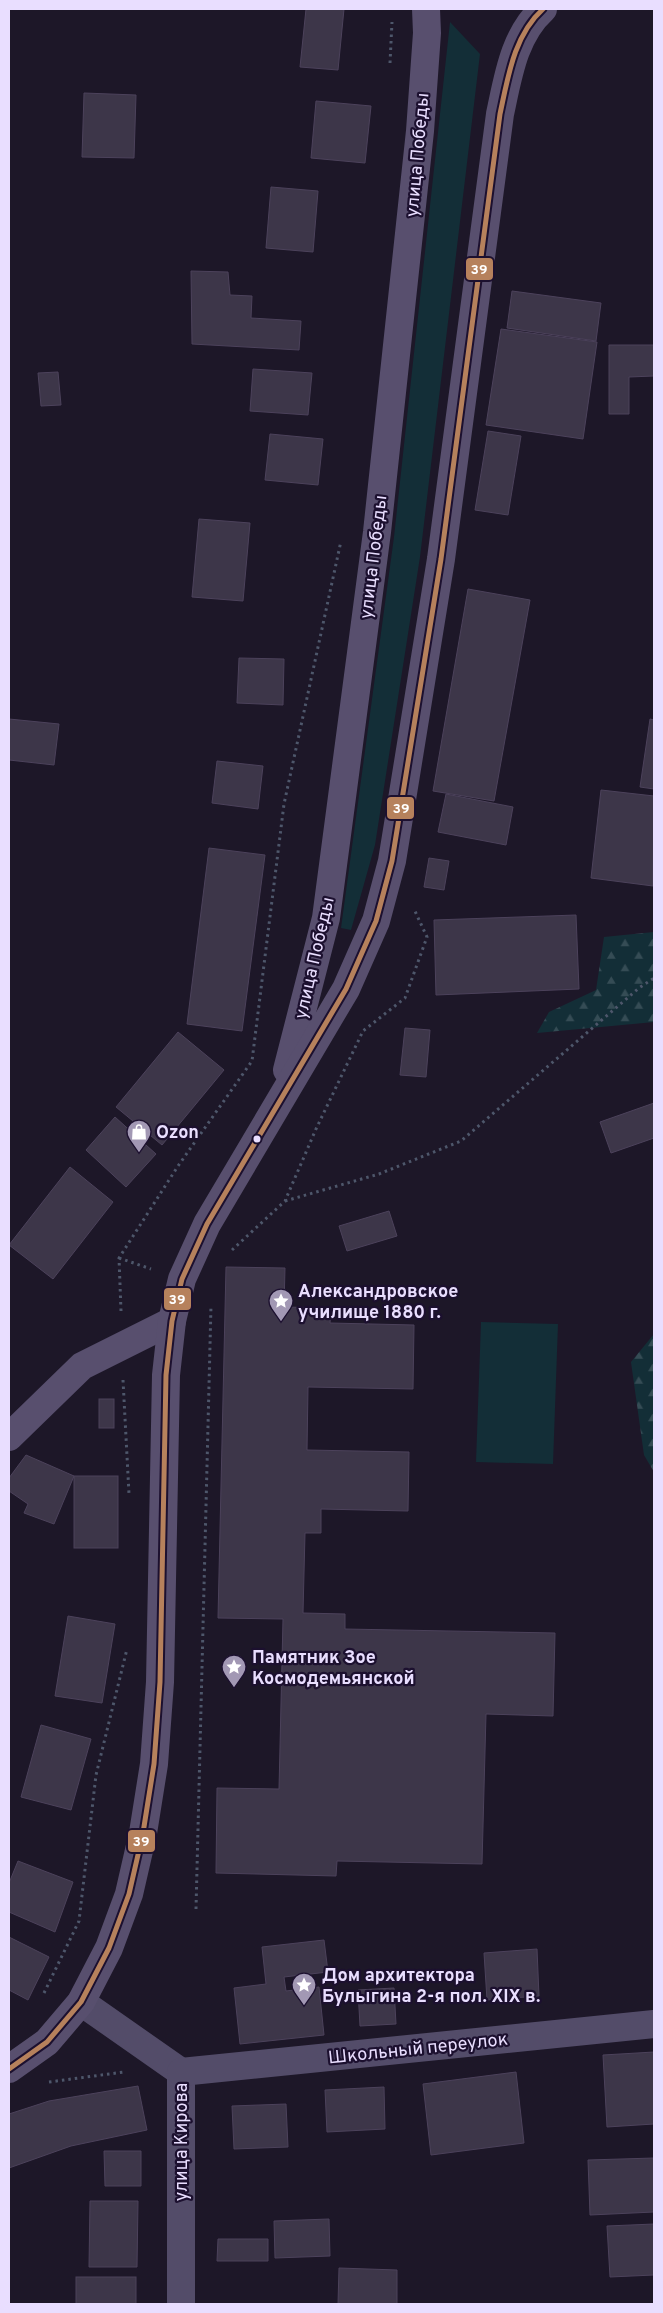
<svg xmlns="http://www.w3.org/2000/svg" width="663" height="2313" viewBox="0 0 663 2313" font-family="Overpass,sans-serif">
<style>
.grass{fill:#132e37}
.forest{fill:url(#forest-firs)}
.building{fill:#3d3649;stroke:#4c425b}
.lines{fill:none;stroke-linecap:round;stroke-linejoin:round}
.path{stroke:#4e576b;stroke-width:3;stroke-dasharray:2.5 4;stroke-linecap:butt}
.street{stroke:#534c69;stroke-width:28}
.secondary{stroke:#584f6e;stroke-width:28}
.bus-1-casing{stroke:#1c102f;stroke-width:9}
.bus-1{stroke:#b6815c;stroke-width:5}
.bus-dot{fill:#e9deff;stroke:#1c102f;stroke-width:2}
.labels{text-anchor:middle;stroke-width:4.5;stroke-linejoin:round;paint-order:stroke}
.street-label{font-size:18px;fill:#e9deff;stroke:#1c102f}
.poi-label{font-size:18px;font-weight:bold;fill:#e9deff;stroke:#1c102f;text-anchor:start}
.line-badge{stroke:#1c102f;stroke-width:2}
.badge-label{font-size:14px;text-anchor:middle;font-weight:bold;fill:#fff}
</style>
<defs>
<pattern id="forest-firs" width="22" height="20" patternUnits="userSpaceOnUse" patternTransform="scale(1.25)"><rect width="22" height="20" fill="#132e37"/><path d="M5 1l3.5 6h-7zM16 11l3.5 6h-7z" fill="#354c55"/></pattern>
</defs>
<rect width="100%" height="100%" fill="#1d1728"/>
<g class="grass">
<path d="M450,22l30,32 -60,503 -45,288 -24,85 -10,-2 53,-391z"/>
<path d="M481,1322l77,2 -5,140 -77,-2z"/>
</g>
<g class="forest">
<path d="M654,932v90l-117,11 12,-21 47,-22 8,-53z"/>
<path d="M654,1334v138l-10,-17 -13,-93z"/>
</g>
<g class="building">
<path d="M306,9h38l-6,61 -38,-3z"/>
<path d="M84,93l52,2 -2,63 -52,-1z"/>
<path d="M316,101l55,5 -6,57 -54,-5z"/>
<path d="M271,187l47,4 -5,61 -47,-4z"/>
<path d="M191,271l37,1 2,23 22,1 -1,22 50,3 -2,29 -107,-6z"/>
<path d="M512,291l89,12 -5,38 -89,-13z"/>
<path d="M501,329l96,13 -14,97 -97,-14z"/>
<path d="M609,345h45v31l-25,1v37h-20z"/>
<path d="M253,369l59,4 -4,42 -58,-4z"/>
<path d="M58,372l3,33 -20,1 -3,-33z"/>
<path d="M488,431l33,5 -13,79 -33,-5z"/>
<path d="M270,434l53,5 -5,46 -53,-5z"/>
<path d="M199,519l51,4 -7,78 -51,-4z"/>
<path d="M468,589l62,11 -36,201 -61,-10z"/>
<path d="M239,658l45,1 -1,46 -46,-2z"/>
<path d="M9,719l50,5 -5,41 -45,-5z"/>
<path d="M650,719l4,1v69l-14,-2z"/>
<path d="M217,761l46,5 -5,43 -46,-6z"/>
<path d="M601,790l53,6 -1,90 -62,-8z"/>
<path d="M446,794l67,13 -7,38 -68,-13z"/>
<path d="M209,848l56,7 -23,176 -55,-7z"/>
<path d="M429,858l20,3 -5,29 -20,-3z"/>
<path d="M576,915l3,74 -143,6 -2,-75z"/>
<path d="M405,1028l25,2 -4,47 -26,-2z"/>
<path d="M178,1032l46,38 -62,75 -46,-38z"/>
<path d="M654,1103v35l-43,15 -11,-31z"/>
<path d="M115,1117l41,37 -30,33 -40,-37z"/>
<path d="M70,1167l43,35 -60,77 -44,-34z"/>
<path d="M389,1211l8,25 -50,15 -8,-25z"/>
<path d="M226,1267l59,1 -1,39 47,1 -1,15 84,2 -1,64 -105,-2 -1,63 102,2 -1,59 -87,-2v24h-16l-2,80 42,1v15l210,4 -2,83 -67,-2 -4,150 -145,-3 -1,15 -120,-3 1,-85 62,1 4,-170 -65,-1z"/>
<rect x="99" y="1399" width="15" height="29"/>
<path d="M26,1455l48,21 -20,48 -30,-11 4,-9 -19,-13v-13z"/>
<rect x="74" y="1476" width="44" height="72"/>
<path d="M68,1616l47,8 -13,79 -47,-7z"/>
<path d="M41,1725l50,14 -20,71 -50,-13z"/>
<path d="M18,1861l55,21 -18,50 -46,-20v-29z"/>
<path d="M9,1937l40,20 -21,43 -19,-10z"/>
<path d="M324,1940l4,32 -44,5 2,14 33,-4 5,48 -84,9 -6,-56 32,-4 -4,-37z"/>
<path d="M537,1949l2,47 -52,4 -3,-47z"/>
<path d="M394,1988l2,36 -36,2 -2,-36z"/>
<path d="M654,2052v72l-47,3 -4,-72z"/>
<path d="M516,2072l8,71 -93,12 -8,-71z"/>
<path d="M138,2086l9,44 -76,16 -62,22v-54l40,-13z"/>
<path d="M384,2087l1,42 -58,3 -2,-42z"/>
<path d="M286,2104l2,43 -54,2 -2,-43z"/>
<path d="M104,2151h37v35h-36z"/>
<path d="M654,2158v54l-64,3 -2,-55z"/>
<path d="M90,2201h48l-1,66h-48z"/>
<path d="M329,2219l1,37 -55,2 -1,-37z"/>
<path d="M654,2224v51l-44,2 -3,-51z"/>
<path d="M218,2239h50v22h-51z"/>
<path d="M339,2268l58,2v34h-59z"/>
<rect x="76" y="2277" width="60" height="27"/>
</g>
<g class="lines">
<g class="path">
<path d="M390,63l2,-41"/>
<path d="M285,1201l94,-27 82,-33 178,-153 15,-10"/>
<path d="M232,1250l53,-49 31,-72 47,-98 42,-33 22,-61 -13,-28"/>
<path d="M119,1258l32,11"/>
<path d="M121,1311l-2,-53 59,-92 74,-105 32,-257 57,-263"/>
<path d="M123,1380l6,114"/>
<path d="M196,1909l15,-604"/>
<path d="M44,1993l35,-72 17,-146 31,-126"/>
<path d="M49,2082l75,-10"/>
</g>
<g class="street">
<path d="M81,2002l100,70v232"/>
<path d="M181,2072l473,-48"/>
</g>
<g class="secondary">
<path d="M287,1070l39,-152 51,-386 43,-401 7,-98 -1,-24"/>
<path d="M9,1437l73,-71 90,-45"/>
<path d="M9,2069l38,-27 34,-40 28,-54 20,-54 14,-61 11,-69 6,-82 6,-307 6,-54 10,-42 25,-55 139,-235 30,-68 16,-60 49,-302 59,-445c8,-37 14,-79 43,-105"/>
</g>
<defs>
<path id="bus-1" d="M9,2069l38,-27 34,-40 28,-54 20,-54 14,-61 11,-69 6,-82 6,-307 6,-54 10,-42 25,-55 139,-235 30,-68 16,-60 49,-302 59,-445c8,-37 14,-79 43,-105"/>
</defs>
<use href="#bus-1" class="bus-1-casing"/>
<use href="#bus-1" class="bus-1"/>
</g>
<defs>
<symbol id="shop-pin" viewBox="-11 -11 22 30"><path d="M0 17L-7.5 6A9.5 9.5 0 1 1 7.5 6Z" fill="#a298b4" stroke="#1c102f"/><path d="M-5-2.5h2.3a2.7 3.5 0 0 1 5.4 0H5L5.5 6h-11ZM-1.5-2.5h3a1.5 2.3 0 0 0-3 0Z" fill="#fff"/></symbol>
<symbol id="sight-pin" viewBox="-11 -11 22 30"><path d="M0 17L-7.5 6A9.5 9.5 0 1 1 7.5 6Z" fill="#a298b4" stroke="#1c102f"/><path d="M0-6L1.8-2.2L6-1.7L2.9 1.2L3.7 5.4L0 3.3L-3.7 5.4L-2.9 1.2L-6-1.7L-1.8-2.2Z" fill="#fff"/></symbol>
</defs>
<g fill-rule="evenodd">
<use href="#shop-pin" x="125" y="1118" width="28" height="38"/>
<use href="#sight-pin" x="267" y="1287" width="28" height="38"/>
<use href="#sight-pin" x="220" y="1653" width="28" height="38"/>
<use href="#sight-pin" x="290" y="1971" width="28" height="38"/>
</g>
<circle class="bus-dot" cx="257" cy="1139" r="4.5"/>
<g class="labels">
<g class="street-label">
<text transform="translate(417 155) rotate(-85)" y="6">улица Победы</text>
<text transform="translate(373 557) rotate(-83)" y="6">улица Победы</text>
<text transform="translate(314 958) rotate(-77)" y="6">улица Победы</text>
<text transform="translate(418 2048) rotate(-6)" y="6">Школьный переулок</text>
<text transform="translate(181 2142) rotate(-90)" y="6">улица Кирова</text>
</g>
<g class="poi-label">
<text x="156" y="1138">Ozon</text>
<text x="298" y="1297">Александровское<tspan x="298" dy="21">училище 1880 г.</tspan></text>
<text x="252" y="1663">Памятник Зое<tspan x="252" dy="21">Космодемьянской</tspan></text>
<text x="322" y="1981">Дом архитектора<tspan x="322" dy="21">Булыгина 2-я пол. XIX в.</tspan></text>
</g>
</g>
<g class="line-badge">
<rect x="465" y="257" width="29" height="24" rx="5" fill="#b6815c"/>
<rect x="386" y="796" width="29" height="24" rx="5" fill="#b6815c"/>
<rect x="163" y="1287" width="29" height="24" rx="5" fill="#b6815c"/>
<rect x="127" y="1829" width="29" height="24" rx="5" fill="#b6815c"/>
</g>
<g class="badge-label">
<text x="479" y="274">39</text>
<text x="401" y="813">39</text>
<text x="177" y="1304">39</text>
<text x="141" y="1846">39</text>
</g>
<rect width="663" height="2313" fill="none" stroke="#e9deff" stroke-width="20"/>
</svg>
